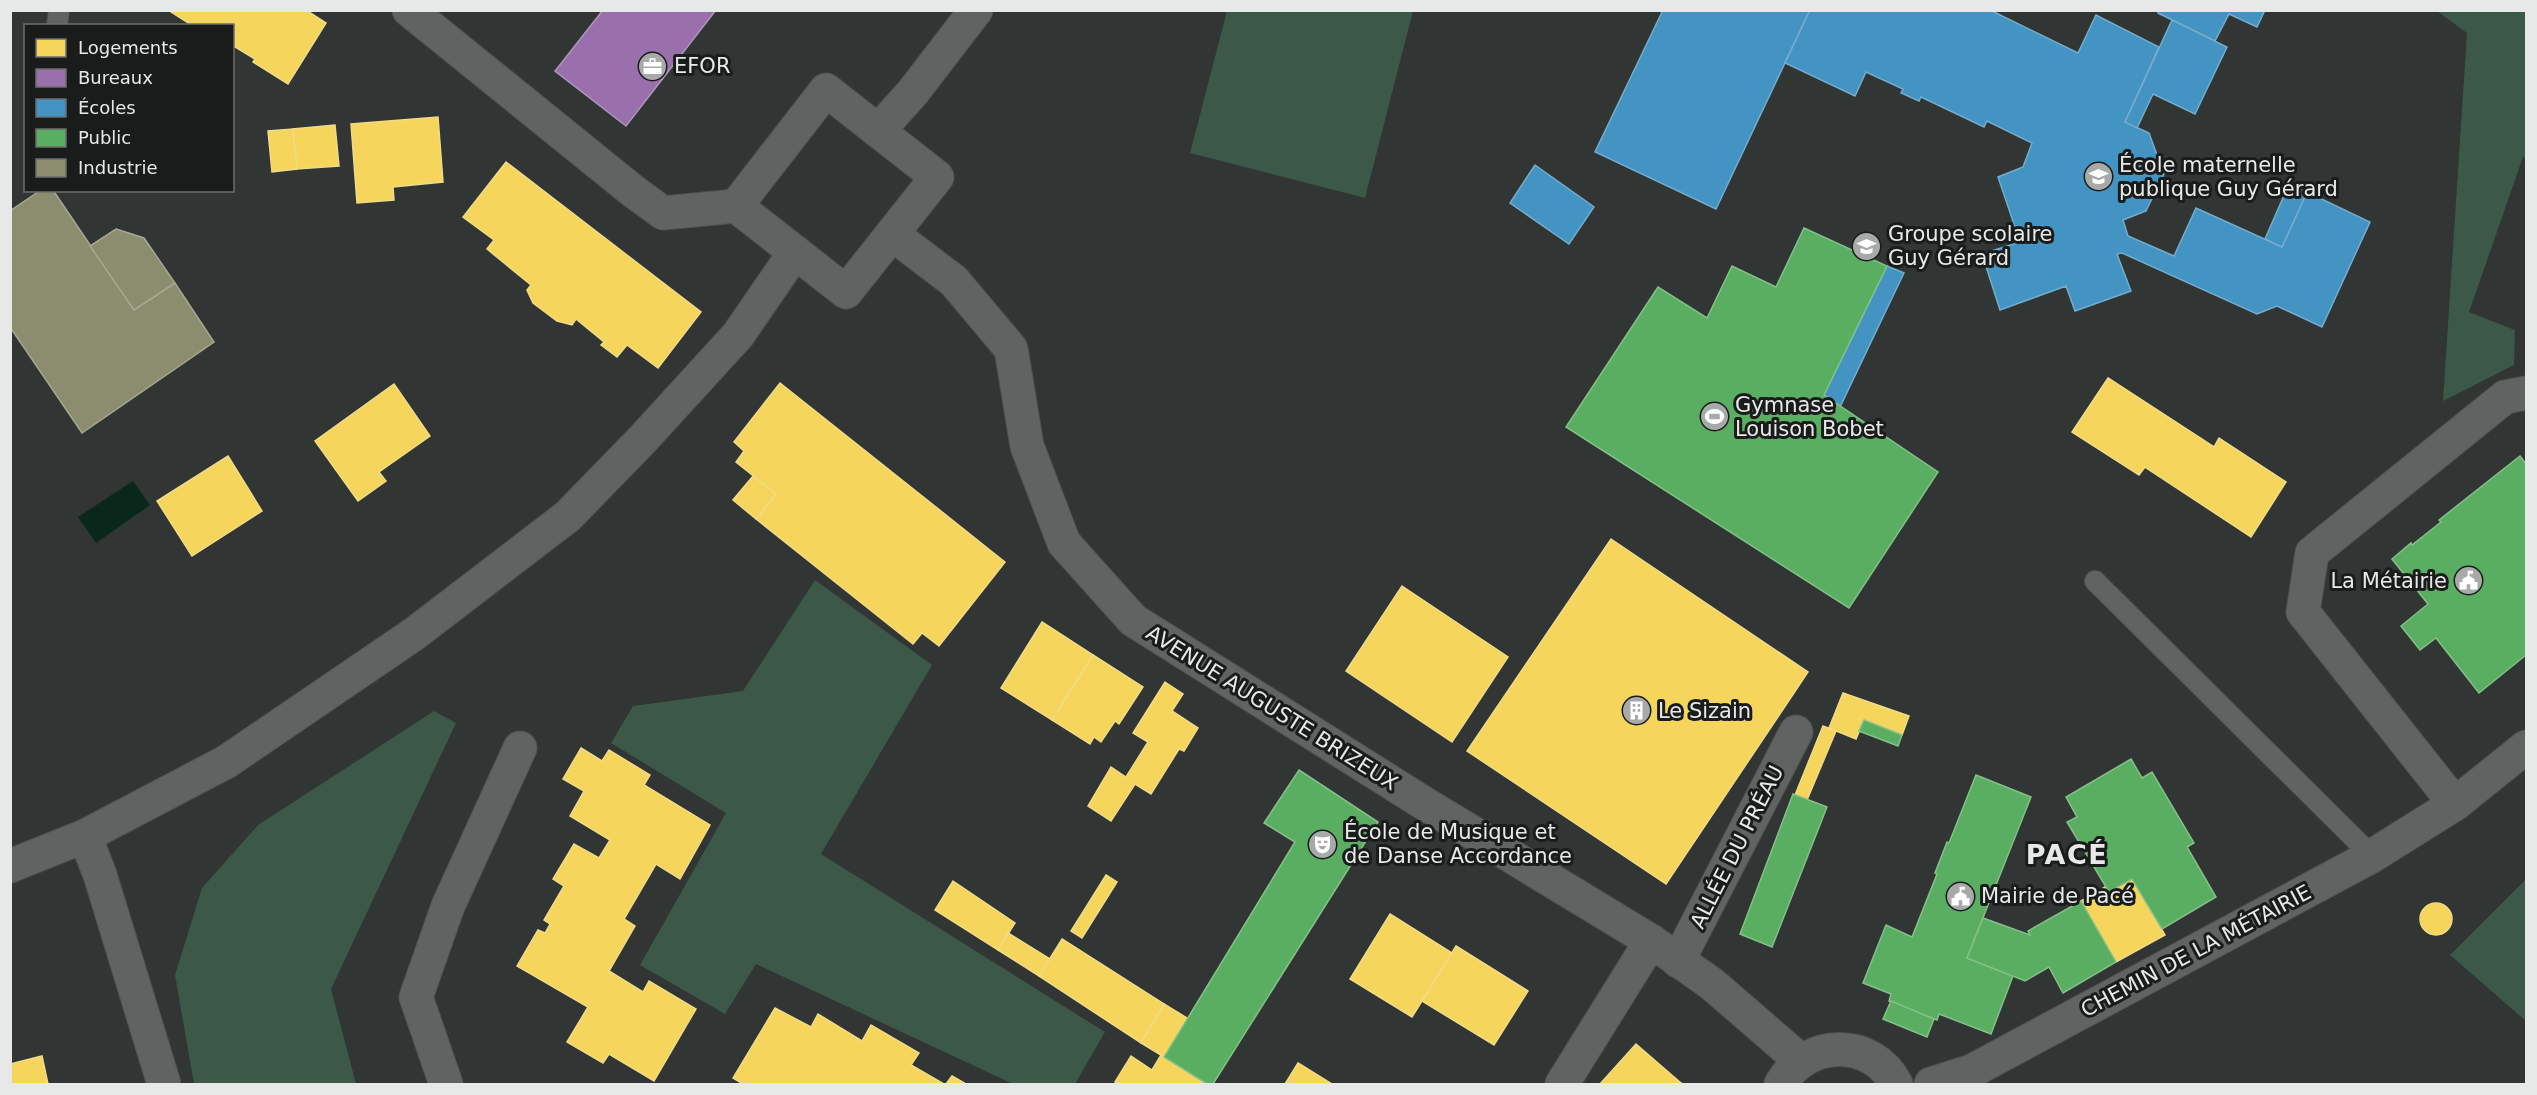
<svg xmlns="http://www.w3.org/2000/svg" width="2537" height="1095" viewBox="0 0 2537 1095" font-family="'DejaVu Sans',sans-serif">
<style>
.green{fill:#3b5849}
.water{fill:#0a271b}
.homes{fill:#f6d55c;stroke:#f1db86;stroke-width:1.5}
.offices{fill:#9970ab;stroke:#b094bd;stroke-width:1.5}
.schools{fill:#4393c3;stroke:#74adce;stroke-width:1.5}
.public{fill:#5aae61;stroke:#84c089;stroke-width:1.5}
.industry{fill:#8c8c6e;stroke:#a7a892;stroke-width:1.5}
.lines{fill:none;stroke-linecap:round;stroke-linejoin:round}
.service-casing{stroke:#4f5250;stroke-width:22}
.minor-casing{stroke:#4f5250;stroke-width:35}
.tertiary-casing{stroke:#4f5250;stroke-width:35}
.service{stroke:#616362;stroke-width:20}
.minor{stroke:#616362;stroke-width:33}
.tertiary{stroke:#616362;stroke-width:33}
.labels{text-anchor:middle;stroke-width:6;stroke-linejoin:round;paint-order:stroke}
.poi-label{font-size:21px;fill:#e6e9e7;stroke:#1a1c1b;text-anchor:start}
.street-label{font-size:21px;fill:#e6e9e7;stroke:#1a1c1b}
.district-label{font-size:27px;font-weight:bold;letter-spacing:1.5px;fill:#e6e9e7;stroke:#1a1c1b}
</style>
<rect width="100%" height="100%" fill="#313533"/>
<g class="green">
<path d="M1227,11h186l-48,187 -175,-45z"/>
<path d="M2437,11h89v147l-3,-1 -54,155 46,18 -1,35 -71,36 24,-368z"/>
<path d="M815,580l117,85 -111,189 284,178 -30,52h-62l-257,-120 -31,50 -85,-49 86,-152 -115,-70 22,-37 110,-15z"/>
<path d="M434,711l22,12 -125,266 25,95h-162l-19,-109 27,-87 56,-63z"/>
<path d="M2526,879v142l-76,-66z"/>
</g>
<path class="water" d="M133,481l17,24 -54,38 -18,-26z"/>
<g class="homes">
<path d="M168,10h138l20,13 -38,61 -35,-22 2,-3 -23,-14v-19h-39z"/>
<path d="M438,117l5,65 -50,5 1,13 -37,3 -6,-79z"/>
<path d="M335,125l4,41 -42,3 -4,-40z"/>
<path d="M293,129l4,40 -25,3 -4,-41z"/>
<path d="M506,162l195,150 -43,56 -31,-23 -10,12 -16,-12 3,-3 -28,-23 -4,6 -15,-4 -24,-18 -6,-13 4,-5 -44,-36 7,-9 -31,-23z"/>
<path d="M2108,378l106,69 5,-9 67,44 -35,55 -106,-70 -6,8 -67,-43z"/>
<path d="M780,383l225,179 -66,84 -17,-13 -9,11 -157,-125 20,-25 -40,-32 8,-11 -10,-9z"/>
<path d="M394,384l36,52 -51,36 7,9 -28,20 -43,-60z"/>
<path d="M228,456l34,55 -70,45 -35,-55z"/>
<path d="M753,476l23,18 -20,25 -23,-19z"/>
<path d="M1611,539l197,133 -142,212 -199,-133z"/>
<path d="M1402,586l106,71 -56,85 -106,-71z"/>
<path d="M1042,622l51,33 -41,65 -51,-32z"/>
<path d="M1093,655l50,32 -24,37 -4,-3 -14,21 -7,-5 -4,7 -38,-24z"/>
<path d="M1165,682l18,12 -11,17 26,17 -14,23 -5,-2 -28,45 -16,-10 -24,37 -23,-15 23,-39 15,10 22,-35 -15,-9z"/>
<path d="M1843,693l66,23 -7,19 -38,-15 -8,19 -27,-11z"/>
<path d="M1823,726l13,5 -29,69 -12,-5z"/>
<path d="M581,748l21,13 7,-11 41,25 -6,10 66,40 -30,54 -24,-15 -32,55 11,7 -26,45 34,21 6,-11 47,28 -42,72 -45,-27 -6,9 -36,-21 21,-35 -71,-41 21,-36 7,3 5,-9 -6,-4 20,-34 -11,-7 21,-35 25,14 11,-18 -40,-24 14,-25 -21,-12z"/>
<path d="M1106,875l11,7 -35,56 -11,-7z"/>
<path d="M2132,879l33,56 -49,27 -35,-61 24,-14 4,5z"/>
<path d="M953,881l62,42 -17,27 -63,-40z"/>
<circle cx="2436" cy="919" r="16"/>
<path d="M1390,914l62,39 -40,64 -62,-38z"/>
<path d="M1008,933l42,26 -11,17 -41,-26z"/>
<path d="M1062,939l102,65 -23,39 -102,-67z"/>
<path d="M1456,946l72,45 -34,54 -72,-44z"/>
<path d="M1164,1004l23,14 -23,39 -23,-14z"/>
<path d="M775,1008l36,19 7,-13 44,27 9,-16 48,28 -8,12 33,19h-201l-10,-6z"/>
<path d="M1636,1044l45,39 2,1h-83z"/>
<path d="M1161,1055l3,2 43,27h-88l-4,-2 16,-26 21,14z"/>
<path d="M42,1056l6,28h-38v-20z"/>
<path d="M1298,1063l34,21h-47z"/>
<path d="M952,1076l14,8h-20z"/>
</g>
<path class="offices" d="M603,10h113l-90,116 -71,-55z"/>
<g class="schools">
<path d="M1663,10h147l-94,199 -121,-57z"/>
<path d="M1810,10h180l88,43 18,-38 63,32 -34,75 24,11 15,41 -18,37 -23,9 5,16 46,20 22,-48 86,39 25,-55 63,30 -48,105 -45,-21 -20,8 -135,-61 -5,1 14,37 -56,20 -9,-25 -66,24 -18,-56 38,-12 -22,-65 25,-10 9,-24 -45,-22 -3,6 -63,-30 -2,4 -18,-8 2,-4 -37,-17 -11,24 -70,-33z"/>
<path d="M2159,10h106l-8,17 -28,-13 -14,27 -57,-28z"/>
<path d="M2172,20l55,27 -32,67 -42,-20 -16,34 -12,-6z"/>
<path d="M1535,165l59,42 -25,37 -59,-41z"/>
<path d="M2289,184l18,8 -25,55 -17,-8z"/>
<path d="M1887,266l17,7 -64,134 -16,-12z"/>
</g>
<g class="public">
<path d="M1804,228l83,38 -63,129 114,77 -89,136 -283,-181 92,-140 49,31 25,-52 44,21z"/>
<path d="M2520,456l6,8v191l-47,38 -43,-55 -16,12 -19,-24 27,-22 -36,-45 19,-16 1,2 29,-23 -2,-2z"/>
<path d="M1864,720l38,15 -4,11 -39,-15z"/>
<path d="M2131,759l11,19 10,-6 42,71 -7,4 29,50 -54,32 -30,-50 -23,13 -42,-70 10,-5 -11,-20z"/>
<path d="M1299,770l79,52 -165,262h-6l-43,-27 131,-215 -31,-19z"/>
<path d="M1976,775l55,22 -64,161 46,18 -22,58 -52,-20 -2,6 -3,-1 -45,-18 2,-7 -28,-11 23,-58 26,12 25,-63 -2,-1 12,-31 2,1z"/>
<path d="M1793,794l34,13 -55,140 -32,-13z"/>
<path d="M2081,901l35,61 -53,31 -14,-26 -24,14 -58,-23 16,-40 47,17 -2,-4z"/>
<path d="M1891,1001l43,18 -7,18 -44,-18z"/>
</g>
<g class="industry">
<path d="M41,190h12l81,120 41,-27 39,59 -132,91 -72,-106v-116z"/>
<path d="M116,229l28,9 31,45 -41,27 -44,-64z"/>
</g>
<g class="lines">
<defs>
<g id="service">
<path d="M57,26l2,-16"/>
<path d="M2095,581l277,275"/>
</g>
<g id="minor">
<path d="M409,10l224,181 30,22 73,-7"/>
<path d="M892,234l62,47 57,68 16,97 37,97 69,77 289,182 229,139 61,43 89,77"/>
<path d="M2455,804l-152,-192 9,-59 193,-156 21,-4"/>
<path d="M1678,961l118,-229"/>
<path d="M446,1084l-30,-87 32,-91 72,-158"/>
<path d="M1562,1084l89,-143"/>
<path d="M1781,1084c25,-45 91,-47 115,0"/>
<path d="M1931,1084l41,-13 400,-215 83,-52 71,-57"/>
</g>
<g id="tertiary">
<path d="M826,90l111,87 -91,115 -110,-86z"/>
<path d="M878,131l35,-39 63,-82"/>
<path d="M85,836l15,39 64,209"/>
<path d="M10,866l75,-30 141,-74 188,-128 154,-118 74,-76 96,-105 57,-83"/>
</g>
</defs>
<use href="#service" class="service-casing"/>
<use href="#minor" class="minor-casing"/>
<use href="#tertiary" class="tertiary-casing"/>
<use href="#service" class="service"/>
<use href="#minor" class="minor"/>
<use href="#tertiary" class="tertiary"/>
</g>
<defs>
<symbol id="office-disc" viewBox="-11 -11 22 22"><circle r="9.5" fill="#a7aaa8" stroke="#1a1c1b"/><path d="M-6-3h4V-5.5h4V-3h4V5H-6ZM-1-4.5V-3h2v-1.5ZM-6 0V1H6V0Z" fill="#fff"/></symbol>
<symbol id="school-disc" viewBox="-11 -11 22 22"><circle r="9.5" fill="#a7aaa8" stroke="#1a1c1b"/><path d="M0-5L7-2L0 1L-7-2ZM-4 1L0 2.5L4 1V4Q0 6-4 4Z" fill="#fff"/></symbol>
<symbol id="stadium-disc" viewBox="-11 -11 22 22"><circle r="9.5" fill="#a7aaa8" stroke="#1a1c1b"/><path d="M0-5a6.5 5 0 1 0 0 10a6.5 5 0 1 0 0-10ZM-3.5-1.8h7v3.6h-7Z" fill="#fff"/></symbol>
<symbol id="civic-disc" viewBox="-11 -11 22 22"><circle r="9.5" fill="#a7aaa8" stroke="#1a1c1b"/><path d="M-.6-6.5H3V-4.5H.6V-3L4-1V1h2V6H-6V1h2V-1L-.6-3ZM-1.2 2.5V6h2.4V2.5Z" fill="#fff"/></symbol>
<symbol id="building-disc" viewBox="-11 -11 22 22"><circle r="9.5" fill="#a7aaa8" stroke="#1a1c1b"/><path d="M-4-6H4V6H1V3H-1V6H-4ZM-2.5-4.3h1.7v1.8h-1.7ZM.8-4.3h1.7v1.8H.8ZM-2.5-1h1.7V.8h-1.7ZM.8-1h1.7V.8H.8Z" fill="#fff"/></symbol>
<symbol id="theatre-disc" viewBox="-11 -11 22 22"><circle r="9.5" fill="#a7aaa8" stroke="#1a1c1b"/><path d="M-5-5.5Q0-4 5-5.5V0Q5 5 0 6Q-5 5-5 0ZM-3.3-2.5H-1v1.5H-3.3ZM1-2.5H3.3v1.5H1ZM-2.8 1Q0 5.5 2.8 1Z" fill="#fff"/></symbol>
</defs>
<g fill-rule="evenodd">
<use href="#office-disc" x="636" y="50" width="33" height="33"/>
<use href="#school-disc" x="2082" y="160" width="33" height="33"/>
<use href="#school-disc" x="1850" y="230" width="33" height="33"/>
<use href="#stadium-disc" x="1698" y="400" width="33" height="33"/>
<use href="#civic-disc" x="2452" y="564" width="33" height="33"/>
<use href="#building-disc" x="1620" y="694" width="33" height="33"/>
<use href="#theatre-disc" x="1306" y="828" width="33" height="33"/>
<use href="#civic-disc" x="1944" y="880" width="33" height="33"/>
</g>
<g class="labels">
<g class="poi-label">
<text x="674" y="73">EFOR</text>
<text x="2119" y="172">École maternelle<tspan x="2119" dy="24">publique Guy Gérard</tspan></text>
<text x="1888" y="241">Groupe scolaire<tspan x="1888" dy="24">Guy Gérard</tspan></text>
<text x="1735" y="412">Gymnase<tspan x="1735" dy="24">Louison Bobet</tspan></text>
<text x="2447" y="588" text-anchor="end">La Métairie</text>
<text x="1658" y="718">Le Sizain</text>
<text x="1344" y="839">École de Musique et<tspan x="1344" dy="24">de Danse Accordance</tspan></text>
<text x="1981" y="903">Mairie de Pacé</text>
</g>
<g class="street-label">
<text transform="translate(1272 708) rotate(32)" y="7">AVENUE AUGUSTE BRIZEUX</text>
<text transform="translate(1737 847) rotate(-63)" y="7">ALLÉE DU PRÉAU</text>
<text transform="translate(2196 951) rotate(-28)" y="7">CHEMIN DE LA MÉTAIRIE</text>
</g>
<g class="district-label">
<text x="2067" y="864">PACÉ</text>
</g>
</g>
<rect width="2537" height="1095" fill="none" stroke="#e6e9e7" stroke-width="24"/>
<rect x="24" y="24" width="210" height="168" fill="#1a1c1b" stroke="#6c6e6d" stroke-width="1.5"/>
<rect x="36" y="39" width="30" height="18" fill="#f6d55c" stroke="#6c6e6d" stroke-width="1.5"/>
<text x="78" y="54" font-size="18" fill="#e6e9e7">Logements</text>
<rect x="36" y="69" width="30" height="18" fill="#9970ab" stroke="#6c6e6d" stroke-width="1.5"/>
<text x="78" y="84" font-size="18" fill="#e6e9e7">Bureaux</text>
<rect x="36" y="99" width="30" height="18" fill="#4393c3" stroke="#6c6e6d" stroke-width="1.5"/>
<text x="78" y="114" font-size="18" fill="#e6e9e7">Écoles</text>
<rect x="36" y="129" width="30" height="18" fill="#5aae61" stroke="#6c6e6d" stroke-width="1.5"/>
<text x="78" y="144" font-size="18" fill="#e6e9e7">Public</text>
<rect x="36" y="159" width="30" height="18" fill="#8c8c6e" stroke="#6c6e6d" stroke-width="1.5"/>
<text x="78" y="174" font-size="18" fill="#e6e9e7">Industrie</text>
</svg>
